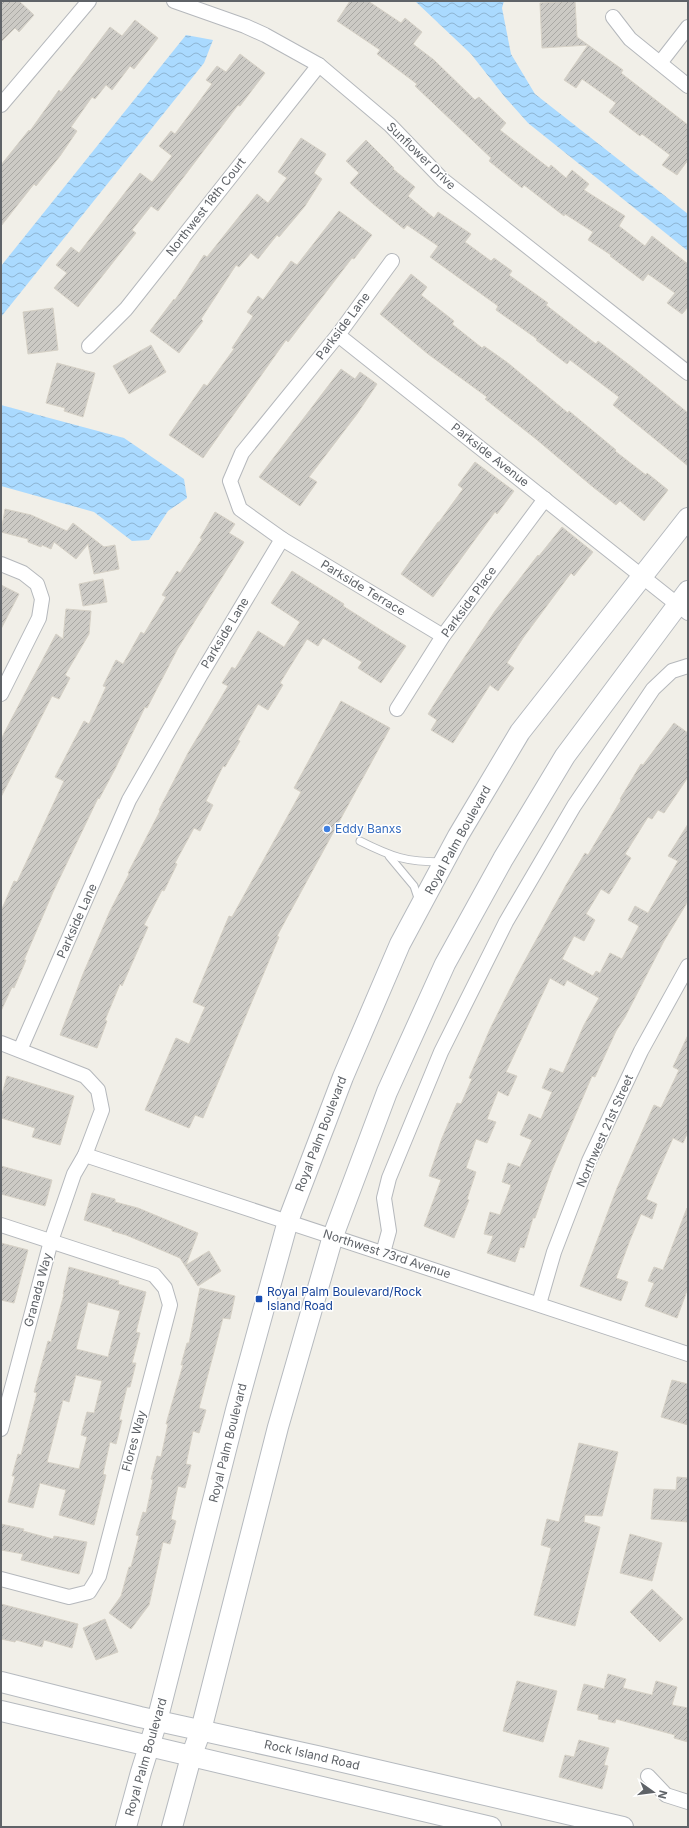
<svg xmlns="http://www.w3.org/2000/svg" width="689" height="1828" viewBox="0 0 689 1828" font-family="Inter,sans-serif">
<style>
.water{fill:url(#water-waves)}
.building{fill:url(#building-hatch);stroke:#d6d1c6;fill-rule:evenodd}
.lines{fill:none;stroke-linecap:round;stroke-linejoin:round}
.lane-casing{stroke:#b5b8bc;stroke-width:9}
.street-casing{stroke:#b5b8bc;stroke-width:16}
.secondary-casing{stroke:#b6babf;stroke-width:22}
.lane{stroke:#fff;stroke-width:7}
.street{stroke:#fff;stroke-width:14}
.secondary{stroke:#fff;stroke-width:20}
.shop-dot{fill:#3f7fe0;stroke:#fff;stroke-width:1.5}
.transit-dot{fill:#1a4fb4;stroke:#fff;stroke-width:1.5}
.labels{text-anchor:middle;stroke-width:3;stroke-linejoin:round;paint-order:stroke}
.street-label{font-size:12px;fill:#5f6368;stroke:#fff}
.shop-label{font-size:12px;fill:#366cbe;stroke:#fff;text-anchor:start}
.transit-label{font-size:12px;fill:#164399;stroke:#fff;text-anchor:start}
</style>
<defs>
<pattern id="water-waves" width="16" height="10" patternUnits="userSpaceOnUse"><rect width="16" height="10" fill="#aadaff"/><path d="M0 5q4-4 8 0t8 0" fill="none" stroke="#8eb4d2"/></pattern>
<pattern id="building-hatch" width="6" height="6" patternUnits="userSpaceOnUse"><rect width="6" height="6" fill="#cccac5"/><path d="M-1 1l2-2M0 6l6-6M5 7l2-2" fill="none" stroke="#a9a8a4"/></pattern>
</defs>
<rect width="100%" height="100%" fill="#f1efe8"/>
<g class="water">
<path d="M415,1h89l-2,7 9,46 24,40 153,120v37l-160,-128 -24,-27 -33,-42z"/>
<path d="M186,35l27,5 -9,23 -203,254v-51z"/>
<path d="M1,405l123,33 60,41 3,19 -19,13 -19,29 -17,1 -38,-29 -93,-26z"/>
</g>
<g class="building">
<path d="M1,1h18l15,14 -15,17 -4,-4 -14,14z"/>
<path d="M350,1h18l33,22 4,-5 17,14 -9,12 21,16 41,40 4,-3 27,26 -6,7 49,38 2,-3 15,13 6,-8 17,14 -5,6 41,26 -6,10 26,20 7,-10 36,28v43l-6,7 -15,-11 8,-10 -27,-19 -5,7 -33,-25 1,-1 -23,-15 5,-8 -28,-18 -1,2 -40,-31 -2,3 -33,-27 2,-3 -76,-72 2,-2 -40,-30 3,-4 -43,-29z"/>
<path d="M575,1l2,36 46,33 -2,3 67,52v35l-11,15 -15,-10 8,-10 -28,-21 -2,2 -31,-24 7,-9 -34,-24 -6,9 -12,-8 24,-35 -46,3 -2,-45z"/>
<path d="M135,20l23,18 -24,31 -4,-3 -18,24 -6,-5 -11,14 -3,-2 -21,30 6,4 -17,25 -24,30 -2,-2 -33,42v-61l28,-35 1,1 29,-41 2,2 49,-65 12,9z"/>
<path d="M240,54l25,19 -25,33 -2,-1 -80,106 -7,-5 -19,24 4,3 -58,74 -24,-19 13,-15 -11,-8 15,-18 8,6 61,-80 12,9 20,-26 -13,-10 12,-15 4,3 37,-50 -6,-4 11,-14 9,6z"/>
<path d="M301,138l25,16 -12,19 8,6 -17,27 -26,31 -2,-2 -19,24 -7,-6 -12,14 -3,-2 -35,54 2,2 -24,32 -29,-22 24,-32 1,1 29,-45 3,2 50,-63 11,9 19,-25 -9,-6z"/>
<path d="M366,140l28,28 -1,1 22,18 -7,9 26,22 4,-6 33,22 -6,8 26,19 3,-3 18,13 -3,4 39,28 -2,2 50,39 2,-3 34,26 56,46v53l-75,-61 6,-8 -49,-37 -3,4 -31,-24 1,-1 -41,-29 2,-4 -68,-49 8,-11 -31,-21 -3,4 -32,-26 -22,-20 9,-10 -13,-12z"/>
<path d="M339,211l33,24 -18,24 -2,-1 -64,84 -2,-2 -83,118 -34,-23 35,-51 3,2 27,-37 -2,-1 21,-32 -6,-4 11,-16 5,4 28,-39 6,4z"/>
<path d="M411,274l16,13 -6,8 33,26 -2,3 30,24 2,-2 24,17 60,50 1,-2 47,39 -1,1 31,24 1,-2 21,17 -24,31 -24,-20 -4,4 -23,-18 -57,-48 -51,-40 2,-2 -59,-43 -48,-40z"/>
<path d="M53,308l5,42 -30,4 -5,-42z"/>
<path d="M151,345l15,27 -37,22 -16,-28z"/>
<path d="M57,363l38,10 -12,44 -19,-6 1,-3 -19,-5z"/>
<path d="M341,369l14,10 5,-7 17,12 -20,30 -48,63 8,5 -17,24 -41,-29z"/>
<path d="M475,462l39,29 -17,23 -2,-2 -62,85 -32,-23 37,-52h1l24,-33 -5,-4z"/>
<path d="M5,509l26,6 36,16 6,-8 31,24 11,-2 4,24 -25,5 -6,-30 -12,15 -22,-17 -3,7 -9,-4 -1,2 -13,-5v-3l-27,-7z"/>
<path d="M215,512l20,12 -6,9 15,9 -66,106 -31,60 -2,-1 -30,62 -16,30 -1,-1 -45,94 -29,68h2l-12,28 -2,-1 -11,24v-100l13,-30 3,1 47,-101 -9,-4 29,-56 5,3 17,-37 -3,-1 13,-26 7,4 18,-32 3,2 22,-37 -4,-2 15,-24 3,2 22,-34 -2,-1z"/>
<path d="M562,527l31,25 -19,24 -3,-3 -48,65 -16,25 7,5 -16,23 -8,-6 -37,58 -22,-13 6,-10 -9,-6 28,-44 39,-59 43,-56 1,1z"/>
<path d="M292,571l52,33 -1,2 63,40 -25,37 -23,-15 4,-6 -39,-24 -5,8 -11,-7 -27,44 3,2 -15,25 -10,-6 -20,36 2,1 -15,26 -2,-1 -17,35 7,4 -13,26 -6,-3 -19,35 2,1 -13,27 -2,-1 -18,35 4,2 -26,59 -2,-2 -15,36 2,1 -10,27 -37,-13 23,-61 27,-63 19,-37 -1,-1 32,-62 -1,-1 29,-57 40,-67 -6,-3 10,-16 3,2 23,-38 26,16 16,-25 -29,-19z"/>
<path d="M103,579l4,23 -24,4 -4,-22z"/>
<path d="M1,585l18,9 -18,35z"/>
<path d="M66,609l25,2 -2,23 -24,41 5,3 -11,21 -7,-3 -51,101v-58l55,-105 7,5z"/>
<path d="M341,701l49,27 -113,208 2,1 -76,181 -8,-3 -6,13 -44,-18 31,-72 13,6 16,-37 -12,-5 36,-86 3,1 69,-125 -7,-4z"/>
<path d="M674,723l14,10v44l-24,36 -6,-3 -6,9 -4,-2 -23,37 6,4 -22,36 -8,-5 -15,25 9,6 -11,21 -10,-5 -12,23 31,17 3,-5 4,2 10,-20 12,6 17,-33 -11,-6 7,-14 13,7 30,-52 -10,-5 20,-32v77l-24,40 -39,76 -9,14 -21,46 -3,-1 -41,96 -16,46h-2l-9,30 -4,-1 -5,15 -28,-9 6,-17 -9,-2 6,-22 10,3 11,-30 -9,-3 6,-19 12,4 12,-27 -12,-5 9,-21 12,5 11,-27 -10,-4 8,-20 13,5 21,-48 15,-27 -32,-18 -3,6 -14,-8 -44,94 11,4 -9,20 -10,-5 -11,28 9,3 -9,21 -11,-4 -10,29 10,4 -9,27 2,1 -15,38 -30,-12 17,-46 -12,-4 13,-38 15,-35 4,1 11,-25 -3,-1 21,-49 26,-52 50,-92 19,-32 3,2 33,-55 -1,-1 21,-35 2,1z"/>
<path d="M688,1035v97l-5,11 -10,-5 -27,61 11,5 -5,15 -11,-5 -11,26 -14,38 12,4 -7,19 -41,-15 37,-98 28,-63 9,-20 7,3 18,-38 -6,-3z"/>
<path d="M7,1076l67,20 -14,49 -28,-8 3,-9 -34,-10v-20z"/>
<path d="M1,1166l51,14 -7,26 -44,-12z"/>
<path d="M92,1193l23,6v3l23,6 60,25 -12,32 23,-14 12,20 -23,15 -18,-28 -54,-23 -14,-4v-2l-28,-9z"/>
<path d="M687,1208l1,80 -11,30 -32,-12 9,-23 -6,-2 6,-14 9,3z"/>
<path d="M1,1243l27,7 -14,53 -13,-3z"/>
<path d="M69,1267l50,14 -1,3 28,8 -10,40 4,1 -8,30h4l-6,24h-3l-8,33h3l-6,24 -6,-2 -7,32 3,1 -12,50 -35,-10 7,-25 -26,-7 -7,25 -25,-6 7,-26h-3l6,-22 3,1 16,-62 -3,-1 14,-51 3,1 13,-48h-1zM88,1302l32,9 -12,46 -32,-8zM76,1375l26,6 -8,32 -7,-1 -6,23 6,2 -8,32 -32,-7 16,-62 6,2z"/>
<path d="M200,1288l35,8 -5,23 -7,-1 -24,90 7,2 -7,23 -6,-2 -7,33 5,1 -6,23 -7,-2 -7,33 5,2 -6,23 -7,-2 -14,63 -18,24 -22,-16 12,-17 8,-29h2l8,-31 -3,-1 7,-23 3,1 7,-33 -2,-1 6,-23 4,1 7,-33h-2l17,-59h-2l6,-22h2z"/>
<path d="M672,1380l16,4v41l-27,-8z"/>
<path d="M579,1443l39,9 -16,64 -17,-1 -1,7 16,5 -25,99 -41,-11 17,-67 -10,-3 6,-26 12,3z"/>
<path d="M677,1477l11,1v44l-37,-3 3,-30 22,1z"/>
<path d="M1,1524l23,5 -1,2 30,8 1,-3 33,6 -8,32 -58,-14 2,-6 -22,-4z"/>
<path d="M630,1534l32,9 -10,38 -32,-8z"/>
<path d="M652,1589l31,30 -23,23 -30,-30z"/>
<path d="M1,1604l77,20 -6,24 -28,-8 -2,7 -26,-7 -1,2 -14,-3z"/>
<path d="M105,1619l13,33 -22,8 -13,-32z"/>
<path d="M608,1674l18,5 -3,9 29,7 4,-14 21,6 -5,18 16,3v34l-14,-4 1,-3 -59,-16 -1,4 -17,-4 1,-4 -22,-5 7,-26 20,5z"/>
<path d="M517,1681l40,10 -14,51 -40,-11z"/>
<path d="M579,1740l30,8 -5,17 4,1 -6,23 -43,-12 6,-22 9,2z"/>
</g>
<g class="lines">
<defs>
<g id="lane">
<path d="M360,841c32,16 46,21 82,21"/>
<path d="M389,856l25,30 5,15"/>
</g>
<g id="street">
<path d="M174,1l71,25 20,9 54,30 71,60 53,55 245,193"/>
<path d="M613,17l17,22 58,47"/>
<path d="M660,63l28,-36"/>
<path d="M1,105l88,-104"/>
<path d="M338,335l350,278"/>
<path d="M89,346l37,-37 193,-244"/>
<path d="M282,539l161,97"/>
<path d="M1,564l22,9 14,11 5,15 -3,19 -38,76"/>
<path d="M397,709l46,-73 102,-137"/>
<path d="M1,1043l84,33 13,14 4,20 -17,45 -11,19 -23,67 -50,188"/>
<path d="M20,1050l109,-250 71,-124 82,-137 -42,-30 -10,-28 12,-28 96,-118 54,-74"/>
<path d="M85,1155l603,199"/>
<path d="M1,1225l153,50 11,13 5,17 -71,271 -10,16 -20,5 -68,-18"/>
<path d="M383,1253l6,-22 -5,-33 5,-20 52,-126 65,-130 68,-116 79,-117 19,-18 16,-5"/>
<path d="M539,1304l15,-52 35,-91 52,-110 47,-85"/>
<path d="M648,1776l18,19 22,7"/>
</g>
<g id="secondary">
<path d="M1,1682l139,35 177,39 306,71"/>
<path d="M1,1711l490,116"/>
<path d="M126,1827l15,-55 16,-51 79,-311 52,-189 55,-144 57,-133 58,-108 62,-104 168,-214"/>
<path d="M172,1827l19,-70 10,-27 77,-303 55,-191 54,-144 58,-128 58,-105 62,-103 123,-165"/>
</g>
</defs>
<use href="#lane" class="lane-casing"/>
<use href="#street" class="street-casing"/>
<use href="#secondary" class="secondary-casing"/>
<use href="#lane" class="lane"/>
<use href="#street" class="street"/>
<use href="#secondary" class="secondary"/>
</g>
<circle class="shop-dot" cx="327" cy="829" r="4"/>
<rect class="transit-dot" x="255" y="1295" width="8" height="8" rx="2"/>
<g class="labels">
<g class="street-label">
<text transform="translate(421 156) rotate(44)" y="4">Sunflower Drive</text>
<text transform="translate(206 207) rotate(-52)" y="4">Northwest 18th Court</text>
<text transform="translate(343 326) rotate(-53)" y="4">Parkside Lane</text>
<text transform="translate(490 455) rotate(38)" y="4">Parkside Avenue</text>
<text transform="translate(363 588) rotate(31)" y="4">Parkside Terrace</text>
<text transform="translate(469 602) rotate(-54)" y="4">Parkside Place</text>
<text transform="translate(225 633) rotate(-59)" y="4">Parkside Lane</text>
<text transform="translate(458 840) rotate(-61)" y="4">Royal Palm Boulevard</text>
<text transform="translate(77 921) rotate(-66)" y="4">Parkside Lane</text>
<text transform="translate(605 1131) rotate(-66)" y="4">Northwest 21st Street</text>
<text transform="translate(321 1134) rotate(-69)" y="4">Royal Palm Boulevard</text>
<text transform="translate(387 1254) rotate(18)" y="4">Northwest 73rd Avenue</text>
<text transform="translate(38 1290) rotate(-75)" y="4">Granada Way</text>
<text transform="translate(134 1441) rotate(-75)" y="4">Flores Way</text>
<text transform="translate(228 1443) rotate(-76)" y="4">Royal Palm Boulevard</text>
<text transform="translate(312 1755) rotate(13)" y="4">Rock Island Road</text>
<text transform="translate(146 1757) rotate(-74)" y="4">Royal Palm Boulevard</text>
</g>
<g class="shop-label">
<text x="335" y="833">Eddy Banxs</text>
</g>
<g class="transit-label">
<text x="267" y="1296">Royal Palm Boulevard/Rock<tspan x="267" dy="14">Island Road</tspan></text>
</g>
</g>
<rect width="689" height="1828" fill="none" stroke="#5f6368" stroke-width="4"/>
<g transform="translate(653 1792) rotate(104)" stroke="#ffffff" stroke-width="3" paint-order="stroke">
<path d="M0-3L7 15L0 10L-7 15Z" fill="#5f6368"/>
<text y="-6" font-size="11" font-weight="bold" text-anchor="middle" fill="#5f6368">N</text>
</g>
</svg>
